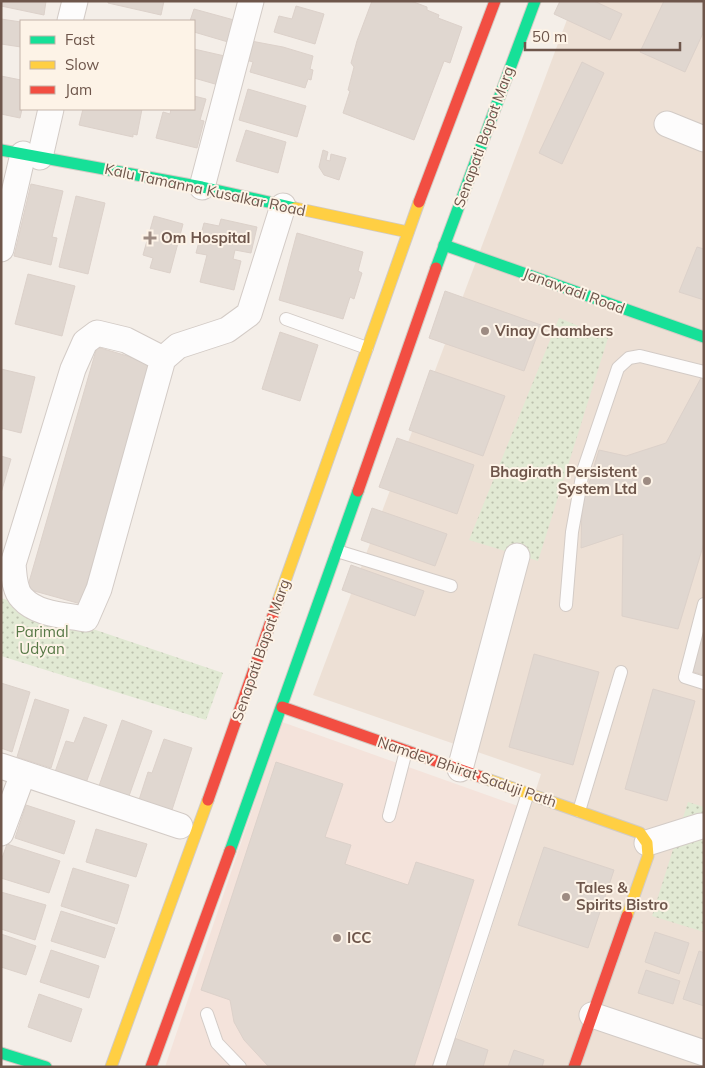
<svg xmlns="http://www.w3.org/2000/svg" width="705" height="1068" viewBox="0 0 705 1068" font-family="Mulish,sans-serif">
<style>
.residential{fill:#ede0d5}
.commercial{fill:#f4e3db}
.park{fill:url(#park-dots)}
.building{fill:#e0d7d0;stroke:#dcd1ca}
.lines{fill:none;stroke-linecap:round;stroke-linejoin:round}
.lane-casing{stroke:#d3cbc6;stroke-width:14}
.street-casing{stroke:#d3cbc6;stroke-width:27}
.fast-casing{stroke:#d2cbc4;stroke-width:13}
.slow-casing{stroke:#d2cbc4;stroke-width:13}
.jam-casing{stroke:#d2cbc4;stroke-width:13}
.lane{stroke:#fdfcfc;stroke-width:12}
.street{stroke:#fdfcfc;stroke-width:25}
.fast{stroke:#16e098;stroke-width:11}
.slow{stroke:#ffcf43;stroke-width:11}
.jam{stroke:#f24e42;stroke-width:11}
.poi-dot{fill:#9d8b82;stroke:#fdf3e7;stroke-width:2}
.labels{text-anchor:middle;stroke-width:4;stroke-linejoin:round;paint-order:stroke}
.street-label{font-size:15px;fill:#6e564b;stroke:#fdf3e7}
.poi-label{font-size:15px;font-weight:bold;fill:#6e564b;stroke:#fdf3e7;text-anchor:start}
.park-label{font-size:15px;fill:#587947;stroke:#fdf3e7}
</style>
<defs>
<pattern id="park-dots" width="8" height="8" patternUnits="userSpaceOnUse" patternTransform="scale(1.25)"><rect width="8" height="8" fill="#e1e9d3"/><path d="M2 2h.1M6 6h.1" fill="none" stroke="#bbc0ad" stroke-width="1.8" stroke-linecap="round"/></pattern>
</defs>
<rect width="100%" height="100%" fill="#f4eee8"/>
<path class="residential" d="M574,1h130v1066h-257l94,-293 -228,-79z"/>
<path class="commercial" d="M282,722l236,84 -86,261h-267z"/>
<g class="park">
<path d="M559,318l49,20 -70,223 -69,-21z"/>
<path d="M1,598l222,75 -17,47 -205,-64z"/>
<path d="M688,802l16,5v125l-52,-16z"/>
</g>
<g class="building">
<path d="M1,1h45l-2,14 -43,-9z"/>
<path d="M108,1h56l-3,14 -53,-12z"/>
<path d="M372,1h39l16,6v3l12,5 -1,3 24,9 -12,36 -6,-2 -30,79 -71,-27 7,-22 -2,-1 6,-23 -3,-4 6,-22z"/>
<path d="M560,1h34l28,13 -12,26 -56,-26z"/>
<path d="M664,1l40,2v28l-19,41 -45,-20z"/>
<path d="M296,6l28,8 -9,30 -41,-12 5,-16 13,3z"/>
<path d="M194,9l40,11 -6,22 -34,-10v-11h-4z"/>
<path d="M1,19l20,3v25l-20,-3z"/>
<path d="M251,41l32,6 30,9 -3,13 3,1 -2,10 -3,-1 -3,9 -55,-16 3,-10 -7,-2z"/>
<path d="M194,49l35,8 -7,29 -28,-8z"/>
<path d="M582,62l22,11 -42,91 -23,-11z"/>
<path d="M1,76l20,4 1,29 -2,9 -19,-4z"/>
<path d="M248,89l58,17 -9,31 -58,-17z"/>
<path d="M194,96l12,3 -6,21 4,1 -7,27 -41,-10 7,-26 7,2 1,-5h23z"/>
<path d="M83,109h59l-5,26 -4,-1v3l-54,-12z"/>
<path d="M246,130l40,12 -8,31 -42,-12z"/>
<path d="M323,150l5,2 -2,8 4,1 1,-7 15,4 -7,22 -15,-5 -5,-8z"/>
<path d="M31,184l32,7 -11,46 5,1 -6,27 -37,-9z"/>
<path d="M76,196l29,7 -17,71 -29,-7z"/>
<path d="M154,216l29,8 -13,49 -20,-5 3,-10 -10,-3z"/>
<path d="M221,219l36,8 -6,26 -16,-3 -2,9 8,2 -7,29 -34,-8 7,-27 -11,-2 8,-30 15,3z"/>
<path d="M297,233l66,19 -5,19 4,2 -8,26 -4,-2 -7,22 -64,-19z"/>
<path d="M697,247l7,2v51l-25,-8z"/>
<path d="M28,274l47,12 -13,50 -47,-12z"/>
<path d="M445,291l96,34 -17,46 -95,-33z"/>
<path d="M280,332l38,13 -18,56 -38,-12z"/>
<path d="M97,347l54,16 -70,241 -54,-15z"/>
<path d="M1,369l34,8 -14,56 -20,-5z"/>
<path d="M430,370l75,26 -22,60 -74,-26z"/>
<path d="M701,378l3,1v164l-26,86 -56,-13 1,-82 -42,14 1,-42 17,-56 27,6 40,-13z"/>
<path d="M397,438l77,27 -17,49 -78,-27z"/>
<path d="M1,456l10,3 -10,34z"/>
<path d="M372,508l75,26 -12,32 -74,-26z"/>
<path d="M351,565l73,26 -9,25 -73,-26z"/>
<path d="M704,622v53l-14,-4z"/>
<path d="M534,654l65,18 -26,93 -64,-18z"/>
<path d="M1,683l29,9 -18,60 -11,-4z"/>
<path d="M653,689l42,12 -28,100 -42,-12z"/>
<path d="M35,699l34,11 -18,58 -34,-11z"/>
<path d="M84,717l23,8 -21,58 -31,-11 11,-31 8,2z"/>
<path d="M122,720l30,11 -23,65 -30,-10z"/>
<path d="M164,739l28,9 -21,65 -33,-10 10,-31 4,1z"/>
<path d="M276,762l67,22 -18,53 26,8 -6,19 63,21 8,-23 58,18 -60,187 -146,-1 -24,-26 -10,-18 -4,-22 -29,-10z"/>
<path d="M26,805l49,16 -11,33 -49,-16z"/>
<path d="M96,829l51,15 -11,33 -50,-15z"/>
<path d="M7,844l53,17 -11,32 -48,-15v-17z"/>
<path d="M544,847l70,23 -26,78 -70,-23z"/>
<path d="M73,868l56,17 -12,39 -56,-18z"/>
<path d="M1,892l45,13 -11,35 -34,-11z"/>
<path d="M61,911l54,17 -10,30 -54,-17z"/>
<path d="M655,932l34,11 -10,31 -34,-12z"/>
<path d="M1,934l35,12 -10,29 -25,-8z"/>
<path d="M51,950l48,16 -10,32 -49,-16z"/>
<path d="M699,951l5,2v53l-21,-7z"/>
<path d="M646,970l34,11 -7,23 -35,-11z"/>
<path d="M39,994l43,15 -11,33 -43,-15z"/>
<path d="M454,1038l34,12 -5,17h-38z"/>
<path d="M514,1050l30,10 -2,7h-34z"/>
</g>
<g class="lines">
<defs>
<g id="lane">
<path d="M286,319l81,29"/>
<path d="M337,551l114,35"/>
<path d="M704,604l-19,73 19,6"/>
<path d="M566,605l6,-73 11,-61 35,-103 11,-10 11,-2 64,16"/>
<path d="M579,811l42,-139"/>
<path d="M389,816l17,-65"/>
<path d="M207,1014l10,29 23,24"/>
<path d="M439,1067l89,-274"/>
</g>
<g id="street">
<path d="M70,21l5,-20"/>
<path d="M667,124l37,15"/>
<path d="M40,157l11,-48"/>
<path d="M202,187l49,-186"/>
<path d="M1,249l22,-95"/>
<path d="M163,359l-37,-19 -29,-7 -12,9 -12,27 -60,195c1,10 1,26 9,34 15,17 43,17 64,21l13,-30 64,-230 15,-13 49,-16 22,-16 34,-108"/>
<path d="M1,766l179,60"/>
<path d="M460,769l57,-213"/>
<path d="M1,833l22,-59"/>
<path d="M647,843l54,-17"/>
<path d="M592,1015l112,38"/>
</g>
<g id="fast">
<path d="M1,150l201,37 93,21"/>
<path d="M444,245l260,92"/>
<path d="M436,268l99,-267"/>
<path d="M230,851l128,-360"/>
<path d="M1,1053l45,14"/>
</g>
<g id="slow">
<path d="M295,208l113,24"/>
<path d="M278,601l141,-399"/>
<path d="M481,777l159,56 7,10 1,13 -21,60"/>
<path d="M111,1067l97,-267"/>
</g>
<g id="jam">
<path d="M419,202l76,-201"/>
<path d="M358,491l78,-223"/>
<path d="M282,707l199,70"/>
<path d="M208,800l70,-199"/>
<path d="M151,1067l79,-216"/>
<path d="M574,1067l53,-151"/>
</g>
</defs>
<use href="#lane" class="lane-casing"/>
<use href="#street" class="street-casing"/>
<use href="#fast" class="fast-casing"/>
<use href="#slow" class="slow-casing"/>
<use href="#jam" class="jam-casing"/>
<use href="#lane" class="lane"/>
<use href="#street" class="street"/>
<use href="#fast" class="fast"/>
<use href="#slow" class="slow"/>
<use href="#jam" class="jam"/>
</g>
<g class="poi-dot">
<path d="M147.5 230.5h5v5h5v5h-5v5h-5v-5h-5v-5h5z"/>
<circle cx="485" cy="331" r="5"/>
<circle cx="647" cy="481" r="5"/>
<circle cx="566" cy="897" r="5"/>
<circle cx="337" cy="938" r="5"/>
</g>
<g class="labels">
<g class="street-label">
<text transform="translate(484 137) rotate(-70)" y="5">Senapati Bapat Marg</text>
<text transform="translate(205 190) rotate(12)" y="5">Kalu Tamanna Kusalkar Road</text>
<text transform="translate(574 291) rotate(20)" y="5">Janawadi Road</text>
<text transform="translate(261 650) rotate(-71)" y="5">Senapati Bapat Marg</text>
<text transform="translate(467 772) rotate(19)" y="5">Namdev Bhirat Saduji Path</text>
</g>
<g class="poi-label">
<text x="161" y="243">Om Hospital</text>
<text x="495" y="336">Vinay Chambers</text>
<text x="637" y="477" text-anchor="end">Bhagirath Persistent<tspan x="637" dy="17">System Ltd</tspan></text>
<text x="576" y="893">Tales &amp;<tspan x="576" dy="17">Spirits Bistro</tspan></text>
<text x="347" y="943">ICC</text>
</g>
<g class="park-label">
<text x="42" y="637">Parimal<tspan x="42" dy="17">Udyan</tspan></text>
</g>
</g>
<rect width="705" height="1068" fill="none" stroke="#6e564b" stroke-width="5"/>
<rect x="20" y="20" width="175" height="90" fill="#fdf3e7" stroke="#c4b4a9"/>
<rect x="30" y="36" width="25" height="8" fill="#16e098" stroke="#c4b4a9"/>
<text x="65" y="45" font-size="15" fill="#6e564b">Fast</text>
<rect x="30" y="61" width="25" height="8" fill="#ffcf43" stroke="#c4b4a9"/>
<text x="65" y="70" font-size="15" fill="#6e564b">Slow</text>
<rect x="30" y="86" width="25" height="8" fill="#f24e42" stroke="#c4b4a9"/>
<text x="65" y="95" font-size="15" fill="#6e564b">Jam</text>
<path d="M525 42v8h155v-8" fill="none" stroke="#6e564b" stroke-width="2.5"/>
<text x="532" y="42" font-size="15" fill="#6e564b" stroke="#fdf3e7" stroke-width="4" paint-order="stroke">50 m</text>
</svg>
